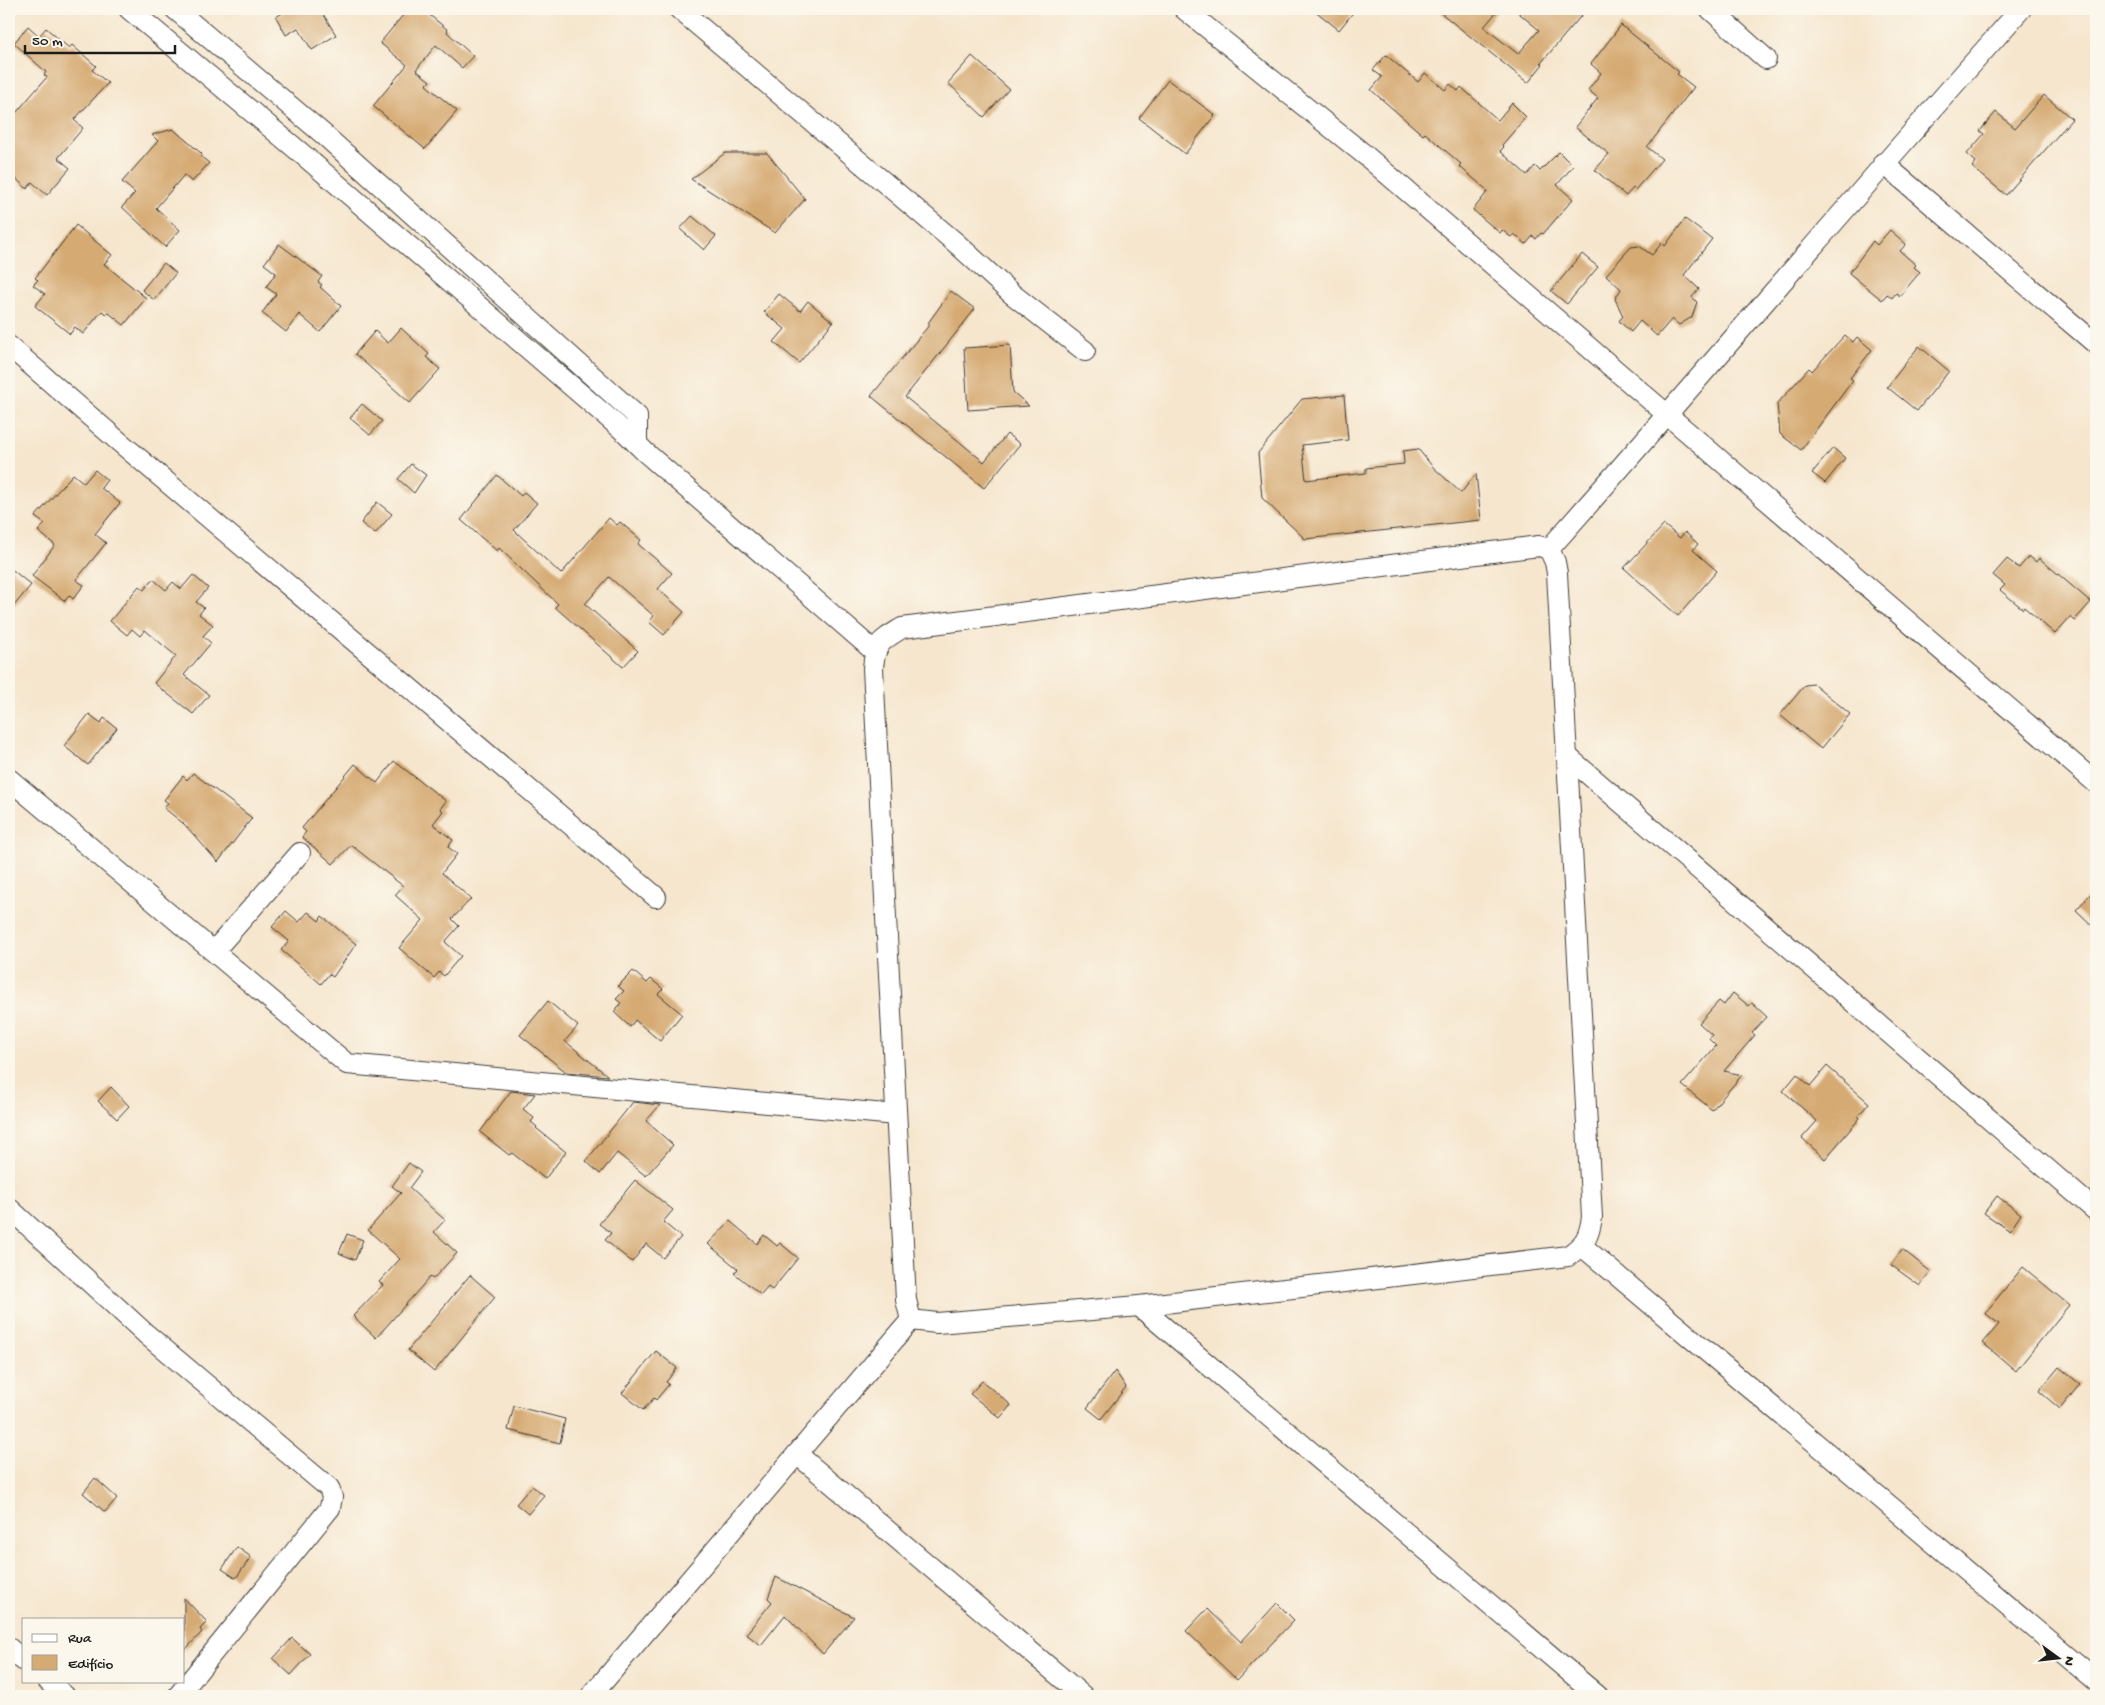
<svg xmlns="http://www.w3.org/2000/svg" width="2105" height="1705" viewBox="0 0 2105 1705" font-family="'Gochi Hand',sans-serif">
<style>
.building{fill:#d6aa73}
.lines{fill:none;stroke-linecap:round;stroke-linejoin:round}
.minor-casing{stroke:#3d3a37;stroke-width:22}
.minor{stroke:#fff;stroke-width:20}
</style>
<rect width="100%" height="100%" fill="#fbf7ec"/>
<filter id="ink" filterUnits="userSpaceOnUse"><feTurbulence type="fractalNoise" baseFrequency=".02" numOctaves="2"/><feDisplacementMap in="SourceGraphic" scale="10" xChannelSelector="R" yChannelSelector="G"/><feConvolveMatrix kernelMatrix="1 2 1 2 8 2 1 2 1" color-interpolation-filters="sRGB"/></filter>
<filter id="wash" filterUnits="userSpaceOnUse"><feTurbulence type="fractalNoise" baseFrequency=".0096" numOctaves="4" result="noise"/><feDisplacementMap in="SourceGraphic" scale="20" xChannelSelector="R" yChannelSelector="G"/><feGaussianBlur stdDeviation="1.12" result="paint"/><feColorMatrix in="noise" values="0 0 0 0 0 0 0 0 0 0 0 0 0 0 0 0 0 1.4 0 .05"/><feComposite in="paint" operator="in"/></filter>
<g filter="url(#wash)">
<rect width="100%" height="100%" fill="#f6e6ce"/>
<g id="blocks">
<g class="building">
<path d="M289,9h31l16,26 -24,15 -14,-22 -12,7 -10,-18z"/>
<path d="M408,9h14l26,21 -1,2 26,24 -11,12 -26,-23 -20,25 14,11 -4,4 31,26 -32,38 -52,-43 34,-41 -27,-22z"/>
<path d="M1313,9h43l-17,21z"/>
<path d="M1436,9h63l-15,18 34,27 21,-24 -25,-21h73l-46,54 2,1 -15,19z"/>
<path d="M1621,25l58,47 -2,2 17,13 -47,60 15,12 -27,31 -2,-2 -7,8 -31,-26 14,-16 -34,-27 23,-29 -10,-8 13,-17 -10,-9z"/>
<path d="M28,26l11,10 7,-8 23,20 3,-3 24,21 -4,4 16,13 -34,37 9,8 -25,30 12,10 -23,27 -15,-13 -5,7 -18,-17v-51l38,-44 -3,-2 2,-3 -32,-29z"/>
<path d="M1386,55l32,27 7,-9 20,17 5,-6 8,7 3,-4 37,33 14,-17 14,14 -24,28 2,2 -4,4 27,24 8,-9 5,5 19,-19 14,14 -16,19 16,14 -30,35 -2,-1 -5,6 -3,-3 -7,8 -12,-10 -3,3 -9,-7 -2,3 -27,-23 15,-19 -29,-25 2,-2 -36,-31 -2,2 -52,-45 11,-13 -9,-7z"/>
<path d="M972,56l37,33 -25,28 -36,-34z"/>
<path d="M1168,80l47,35 -30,39 -46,-36z"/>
<path d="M2044,95l28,24 -66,76 -34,-28 4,-5 -9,-8 17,-20 -4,-3 16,-19 19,16z"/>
<path d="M173,129l29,25 -2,2 9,7 -17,19 -8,-7 -28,33 24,22 -15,17 -43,-40 13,-14 -13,-11 36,-41 -6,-6z"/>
<path d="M725,153h42l38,46 -30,34 -84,-54z"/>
<path d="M692,216l24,20 -12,14 -24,-21z"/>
<path d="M1685,219l27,20 -28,36 15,14 -7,8 5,5 -5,15 -13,8 -7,-6 -15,17 -17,-15 -9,11 -12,-11 4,-5 -8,-17 6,-10 -15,-14 25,-28 8,-1 13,9 10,-12 3,3z"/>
<path d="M76,225l36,30 -8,9 42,34 -22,27 -15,-12 -2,2 -5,-4 -19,23 -8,-7 -5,7 -35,-28 10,-12 -12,-9 5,-5 -3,-2z"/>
<path d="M1890,230l16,14 -6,7 16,14 -2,2 6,5 -20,24 -4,-3 -4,5 -5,-4 -5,6 -33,-27 24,-32 4,4z"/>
<path d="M279,244l43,32 -4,6 4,3 -2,2 21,19 -21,26 -21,-18 -13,18 -24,-19 14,-19 -10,-7 10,-14 -12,-9z"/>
<path d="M1582,254l16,13 -31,37 -16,-13z"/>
<path d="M164,263l12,10 -22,27 -12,-10z"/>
<path d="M951,291l24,18 -70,88 79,65 23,-28 13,10 -36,44 -113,-92 59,-72 -2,-1z"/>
<path d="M779,294l21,17 8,-10 25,21 -34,41 -25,-21 11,-13 -21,-17z"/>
<path d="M401,328l28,26 -3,3 14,12 -30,34 -55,-49 20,-23 13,12z"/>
<path d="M1845,335l8,7 4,-5 15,13 -22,28 3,2 -52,70 -21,-16 -3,-30 32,-36 3,3z"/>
<path d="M1010,345l3,47 16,14 -61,4 -4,-62z"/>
<path d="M1919,346l30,25 -32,40 -30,-24z"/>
<path d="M1344,395l4,45 -46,5 4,35 60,-7v-5l38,-4 -1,-13 15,-2 14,17 29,27 15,-19 5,46 -176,19 -43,-41 -4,-45 44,-54z"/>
<path d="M362,404l20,17 -12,14 -20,-17z"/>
<path d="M1833,448l12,10 -20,25 -13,-10z"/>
<path d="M411,464l15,11 -12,18 -16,-14z"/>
<path d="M95,470l12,10 -6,8 19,15 -25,31 11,9 -30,37 8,5 -11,14 -4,-4 -4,6 -33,-25 23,-31 -17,-14 7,-7 -10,-7 38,-43 11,9z"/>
<path d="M497,475l24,21 3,-4 13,11 -23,27 47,44 48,-56 8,7 3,-3 21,18 -3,4 34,29 -14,16 26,23 -20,23 -15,-13 5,-6 -45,-39 -24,27 53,47 -15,16 -68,-60 3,-3 -59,-56 -2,3 -36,-31z"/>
<path d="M377,502l15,12 -17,20 -14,-11z"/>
<path d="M1664,525l16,13 5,-6 13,12 -5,6 24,21 -39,45 -54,-48z"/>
<path d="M2029,556l7,6 3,-4 52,44 -17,19 -4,-4 -15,17 -31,-27 -1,2 -23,-19 5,-5 -12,-10 14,-16 12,9z"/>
<path d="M9,567l22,18 -22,27z"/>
<path d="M193,575l15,13 -12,14 8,6 -5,6 14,11 -10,11 8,7 -27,32 25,20 -16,19 -39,-31 22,-27 -31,-26 -5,6 -8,-7 -5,6 -17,-14 29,-35 5,4 9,-11 13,11 7,-8 8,7z"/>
<path d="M1814,684l36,30 -29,35 -41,-34 25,-30z"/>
<path d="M89,714l12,9 3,-5 13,10 -29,37 -24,-19z"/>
<path d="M394,761l52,40 -6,8 3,2 -10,13 20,16 -5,7 9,7 -15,19 29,26 -19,20 7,7 -14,16 16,14 -17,20 -5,-4 -5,6 -35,-30 24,-28 -28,-25 8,-9 -52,-41 -18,19 -31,-27 4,-5 -4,-4 53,-64 22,19z"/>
<path d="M193,773l59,45 -34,44 -34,-38 -20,-16 4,-5 -4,-3 19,-24 4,4z"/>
<path d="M2096,888v41l-20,-19z"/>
<path d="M286,911l13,11 9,-10 11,9 3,-5 34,28 -23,33 -4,-3 -8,10 -40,-34 8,-9 -17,-14z"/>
<path d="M633,971l14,12 4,-4 12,10 -5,5 24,20 -22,27 -25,-21 -5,7 -16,-15 7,-9 -5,-4 8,-8 -6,-5z"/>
<path d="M1733,993l16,13 3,-3 15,14 -15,16 3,2 -31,36 18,4 -30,35 -30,-25 34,-39 -7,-7 3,-4 -13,-12 20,-22 5,4z"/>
<path d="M548,1001l30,25 -13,15 43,35 -42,-4 -46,-37z"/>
<path d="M1827,1066l42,37 -11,13 2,2 -35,41 -23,-21 15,-17 -34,-30 14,-17 13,12z"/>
<path d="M111,1087l18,19 -12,13 -19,-18z"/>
<path d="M511,1091l24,3 -12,15 11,9 -3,4 6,5 -1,1 30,24 -21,27 -33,-26 -3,2 -29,-23z"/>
<path d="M633,1102l27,3 -14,16 27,24 -27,31 -29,-23 -17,21 -14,-13z"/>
<path d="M409,1163l12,9 -12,16 36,32 -11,12 23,21 -24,26 -3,-2 -54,61 -23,-22 30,-31 -4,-3 21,-23 -32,-29 33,-37 -9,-7z"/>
<path d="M635,1180l38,30 -10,12 18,15 -18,21 -17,-14 -14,18 -27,-22 6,-7 -12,-9z"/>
<path d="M1997,1196l24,18 -11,17 -26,-18z"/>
<path d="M730,1221l27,23 7,-9 13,11 3,-3 18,15 -26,32 -4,-3 -7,8 -27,-22 4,-4 -30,-25z"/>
<path d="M347,1234l16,6 -8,20 -16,-7z"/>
<path d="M1902,1249l29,23 -11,14 -29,-21z"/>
<path d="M2023,1267l46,38 -53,66 -33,-28 16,-19 -14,-11z"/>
<path d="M470,1275l25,22 -61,75 -26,-22z"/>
<path d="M656,1351l21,17 -11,14 3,2 -13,16 -2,-2 -11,12 -21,-17z"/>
<path d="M2059,1367l21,17 -20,25 -21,-18z"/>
<path d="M1115,1371l11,16 -25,32 -14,-11z"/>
<path d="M982,1381l29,24 -11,13 -30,-24z"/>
<path d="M514,1406l51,13 -5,24 -52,-13z"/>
<path d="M95,1478l22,20 -12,14 -22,-19z"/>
<path d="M532,1486l12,9 -16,19 -12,-10z"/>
<path d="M237,1547l14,10 -15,21 -14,-9z"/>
<path d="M776,1577l78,40 -31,37 -38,-39 -24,30 -15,-11 26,-32 -4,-4z"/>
<path d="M184,1598l23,24 -7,7 2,3 -18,19z"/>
<path d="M1277,1603l17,17 -57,60 -51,-49 21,-22 34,33z"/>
<path d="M292,1638l18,16 -19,21 -18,-16z"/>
</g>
</g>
</g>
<g filter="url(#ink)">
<use href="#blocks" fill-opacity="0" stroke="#3d3a37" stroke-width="1"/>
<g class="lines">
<defs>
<g id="minor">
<path d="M129,9l172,144 326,281 18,18 229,199"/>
<path d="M175,9l147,124 315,283v28"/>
<path d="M679,9l277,234 56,51 73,57"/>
<path d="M1184,9l181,146 731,628"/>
<path d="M1710,9l56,50"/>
<path d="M1883,163l213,181"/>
<path d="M9,346l107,93 540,458"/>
<path d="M1539,546l10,3 6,13 2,11 35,644c-3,21 -7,27 -24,39l-429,50 -202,17 -26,-3 -5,-20 -33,-632c2,-25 8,-27 29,-40z"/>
<path d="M1549,549c159,-179 313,-362 472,-540"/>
<path d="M1567,756l529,455"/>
<path d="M9,779l338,285 549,51"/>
<path d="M214,951l86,-98"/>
<path d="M9,1208l137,126 183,154 3,9 -2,11 -152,188"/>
<path d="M1582,1246l514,434"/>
<path d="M1139,1306l459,390"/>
<path d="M797,1454l286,242"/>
<path d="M9,1648l15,13"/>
<path d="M48,1681l17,15"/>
<path d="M591,1696l320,-376"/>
</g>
</defs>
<use href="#minor" class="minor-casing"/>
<use href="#minor" class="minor"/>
</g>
</g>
<rect width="2105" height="1705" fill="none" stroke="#fbf7ec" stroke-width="30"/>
<rect x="22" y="1618" width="162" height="65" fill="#fbf7ec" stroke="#a29f99"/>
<rect x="32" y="1634" width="25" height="8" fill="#ffffff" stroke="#a29f99"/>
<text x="68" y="1642" font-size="15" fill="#1c1c1c">Rua</text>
<rect x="32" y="1655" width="25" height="15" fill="#d6aa73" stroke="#a29f99"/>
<text x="68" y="1668" font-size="15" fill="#1c1c1c">Edifício</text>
<g transform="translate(2058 1658) rotate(105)" stroke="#fbf7ec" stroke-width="4" paint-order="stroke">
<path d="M0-4L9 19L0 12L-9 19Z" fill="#1c1c1c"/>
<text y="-8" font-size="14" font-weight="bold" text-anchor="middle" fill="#1c1c1c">N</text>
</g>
<path d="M25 45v8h150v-8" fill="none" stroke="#1c1c1c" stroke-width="2.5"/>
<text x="32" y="45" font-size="15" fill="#1c1c1c" stroke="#fbf7ec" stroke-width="4" paint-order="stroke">50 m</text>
</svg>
